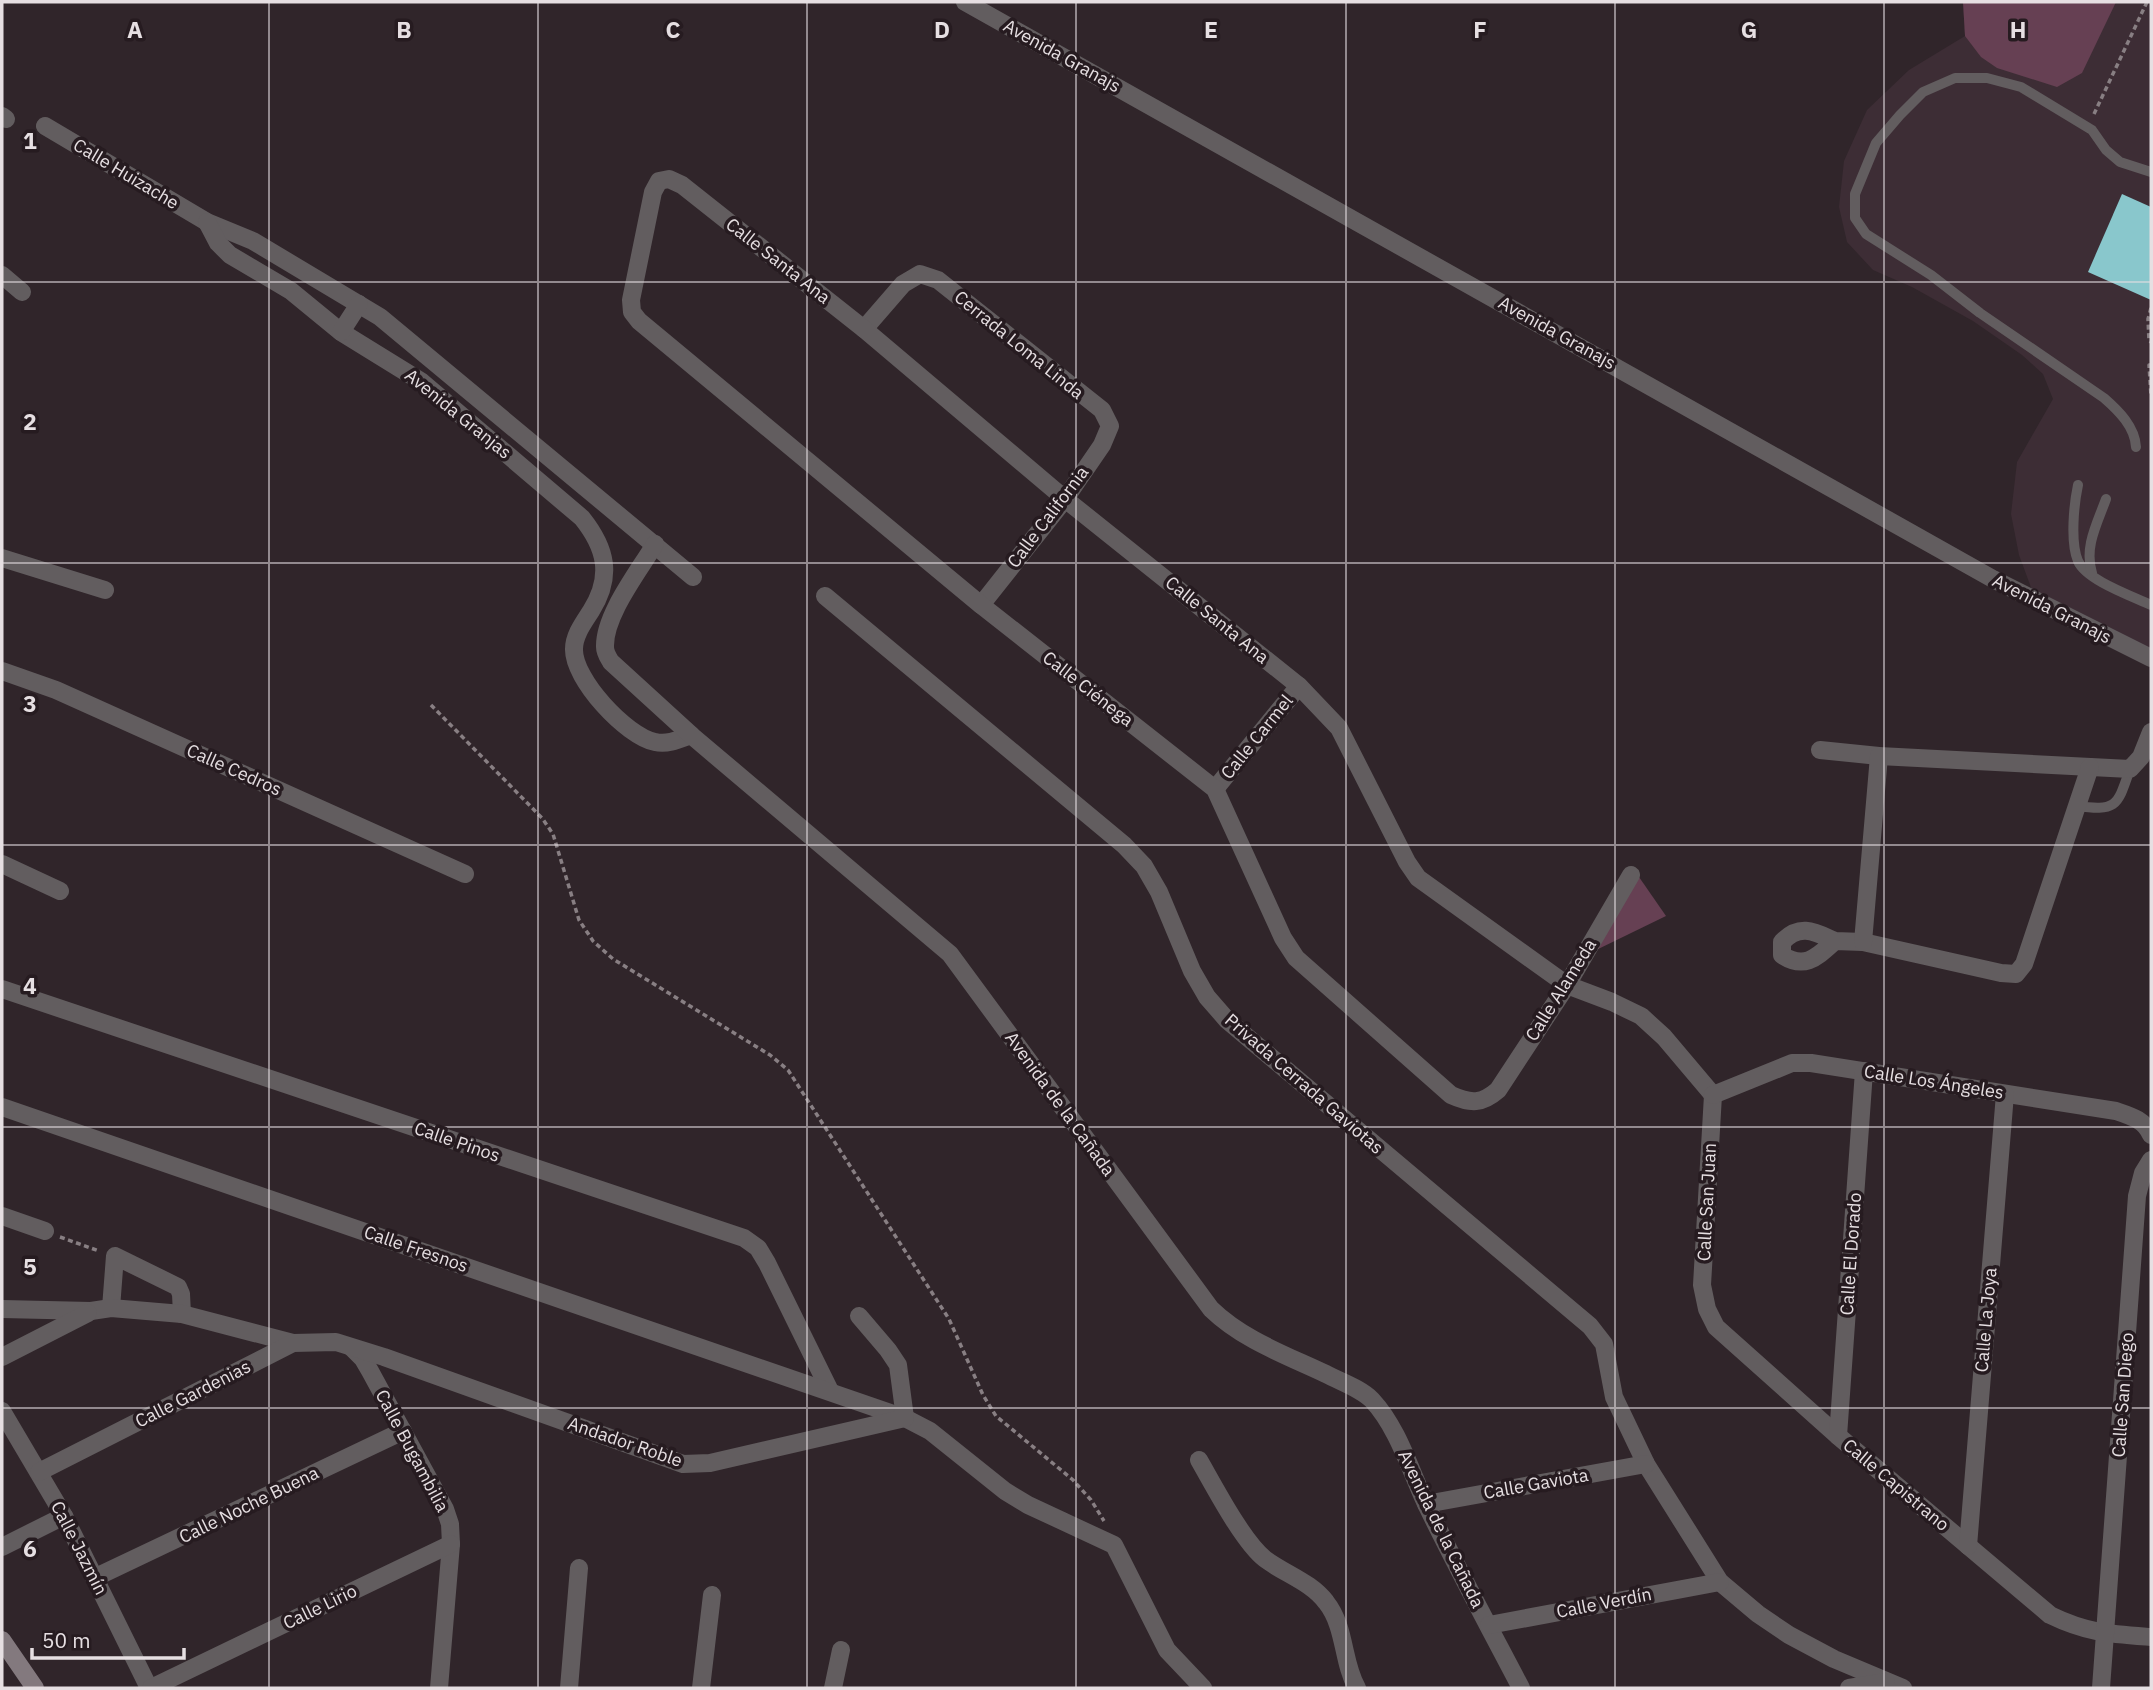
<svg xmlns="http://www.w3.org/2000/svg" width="2153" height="1690" viewBox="0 0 2153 1690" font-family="'IBM Plex Sans',sans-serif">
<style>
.built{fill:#3d2d35}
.green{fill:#664053}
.building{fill:#89c7cc}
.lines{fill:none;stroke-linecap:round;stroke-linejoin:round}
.path{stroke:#887f83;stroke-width:3.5;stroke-dasharray:5 3.5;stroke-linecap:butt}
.lane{stroke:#625d5f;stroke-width:10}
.street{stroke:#625d5f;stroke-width:18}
.secondary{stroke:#83797e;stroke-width:18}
.grid{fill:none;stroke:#e6dfe2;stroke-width:2;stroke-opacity:0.55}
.labels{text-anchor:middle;stroke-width:7;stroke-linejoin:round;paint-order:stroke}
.street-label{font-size:18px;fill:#e6dfe2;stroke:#261b20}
.grid-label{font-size:23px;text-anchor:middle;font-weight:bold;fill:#e6dfe2;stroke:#261b20;stroke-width:7;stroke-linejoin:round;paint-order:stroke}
</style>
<rect width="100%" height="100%" fill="#30252a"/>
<path class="built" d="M1963,2h188v657l-115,-58 -17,-46 -8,-41 6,-52 36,-63 -10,-25 -21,-19 -49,-34 -61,-34 -39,-17 -26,-28 -8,-35 5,-46 23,-51 42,-40 56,-34z"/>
<g class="green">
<path d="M1963,2h153l-34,71 -25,14 -60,-19 -16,-11 -16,-21z"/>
<path d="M1639,877l27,39 -76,37z"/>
</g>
<path class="building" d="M2122,194l29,13v93l-63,-28z"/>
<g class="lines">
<g class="path">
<path d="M2094,114l53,-112"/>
<path d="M2151,308l-3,11 1,22 2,1"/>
<path d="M2151,365h-2l2,31"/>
<path d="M431,705l111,113 11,16 26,86 14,21 20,18 157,96 18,15 161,249 34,76 13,21 77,64 18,20 13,21"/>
<path d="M60,1237l39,14"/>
</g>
<g class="lane">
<path d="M2136,447c-1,-20 -17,-36 -32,-49l-124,-85 -49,-38 -65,-41 -11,-16v-24l21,-51 24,-28 23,-23 32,-14h32l34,9 71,43 14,20 14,12 31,10"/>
<path d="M2078,485c-4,19 -8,57 0,76 8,19 54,35 73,44"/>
<path d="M2092,573c-8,-26 5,-49 14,-74"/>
<path d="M2076,806c41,5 41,1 54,-37"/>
</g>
<g class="street">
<path d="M965,2l1028,577 158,79"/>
<path d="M2,116l4,3"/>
<path d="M45,126l162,96 46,19 127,76 313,260"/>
<path d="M207,222l11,21 12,12 61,36 50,41 81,50 160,136c24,30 31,58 9,93 -7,11 -17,24 -17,38 -1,30 52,87 81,93 13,3 25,-3 36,-7"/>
<path d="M2,275l20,17"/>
<path d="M864,329l39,-45 17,-10 18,6 164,130 8,16 -8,19 -37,54 -84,106"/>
<path d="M341,332l18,-28"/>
<path d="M655,544c-16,27 -51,71 -50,103 0,6 3,10 6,15l80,73 259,219 261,355c32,31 75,46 115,65 15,8 34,14 46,26 26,28 38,70 54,104 30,62 63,123 95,184"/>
<path d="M2,558l103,32"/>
<path d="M825,596l299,249 20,21 15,26 33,79 15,26 20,23 363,306 14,18 10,53 32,67 74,118 38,32 31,21 45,24 69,29"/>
<path d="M2,671l54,19 409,184"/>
<path d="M1820,750l59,6 251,13 11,-12 10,-25"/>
<path d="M1215,789l84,-103"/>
<path d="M2,864l58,27"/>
<path d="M1631,875l-64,110 -69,105c-16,14 -27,14 -47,5l-155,-137 -13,-20 -68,-149 -234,-184 -342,-284 -7,-9 -1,-12 22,-108 6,-11 10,-2 13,6 182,144 201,170 234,187 40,42 68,134 11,16 149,107 45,17 29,14 23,21 49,58"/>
<path d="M1835,941c-20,-9 -35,-18 -53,1v13c23,15 35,2 53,-14l28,1 138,31 15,1 8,-10 66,-197"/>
<path d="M1863,942l16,-186"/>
<path d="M2,989l742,249 14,10 9,15 63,128"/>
<path d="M1713,1095l-11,190 5,24 9,18 122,109 212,179c37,18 60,19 101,22"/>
<path d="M1713,1095l79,-32h19l305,48c15,5 29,9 35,24"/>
<path d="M2,1107l903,311 25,13 75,60 23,14 86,40 53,105 36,38"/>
<path d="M2,1216l43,15"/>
<path d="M111,1308l4,-52 63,31 3,7 1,20"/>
<path d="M2,1309l89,2 20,-3 71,6 111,29"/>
<path d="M352,1348l11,11 7,12 75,138 5,15 1,20 -12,144"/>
<path d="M2,1357l86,-44"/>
<path d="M2,1411l62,105 85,172"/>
<path d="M1838,1436l26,-365"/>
<path d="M1199,1460c15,26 44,82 66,99 20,15 46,23 61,43 20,25 16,60 31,86"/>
<path d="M39,1472l254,-129 43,-1 48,15 299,107 27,-1 195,-45 -7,-53 -10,-15 -29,-34"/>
<path d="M1426,1504l220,-40"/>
<path d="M1968,1546l37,-452"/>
<path d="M2,1547l62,-31"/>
<path d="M94,1578l309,-147"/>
<path d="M1489,1625l231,-43"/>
<path d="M151,1688l300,-144"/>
<path d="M569,1688l10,-120"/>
<path d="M701,1688l11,-93"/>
<path d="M833,1688l8,-38"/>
<path d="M1849,1688l37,-6"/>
<path d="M2101,1688l36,-492 6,-23 8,-13"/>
</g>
<path class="secondary" d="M2,1640l33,48"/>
</g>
<path class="grid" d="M269,2v1686M538,2v1686M807,2v1686M1076,2v1686M1346,2v1686M1615,2v1686M1884,2v1686M2,282h2149M2,563h2149M2,845h2149M2,1127h2149M2,1408h2149"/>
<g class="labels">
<g class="street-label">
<text transform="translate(1062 56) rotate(29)" y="6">Avenida Granajs</text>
<text transform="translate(126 174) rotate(31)" y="6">Calle Huizache</text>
<text transform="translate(778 261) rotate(38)" y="6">Calle Santa Ana</text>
<text transform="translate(1557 333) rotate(29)" y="6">Avenida Granajs</text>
<text transform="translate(1019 345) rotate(39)" y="6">Cerrada Loma Linda</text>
<text transform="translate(458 414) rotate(39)" y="6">Avenida Granjas</text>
<text transform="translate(1048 517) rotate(-53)" y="6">Calle California</text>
<text transform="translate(2052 609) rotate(27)" y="6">Avenida Granajs</text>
<text transform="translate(1217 620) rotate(39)" y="6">Calle Santa Ana</text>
<text transform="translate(1088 689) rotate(38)" y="6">Calle Ciénega</text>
<text transform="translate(1257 737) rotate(-51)" y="6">Calle Carmel</text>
<text transform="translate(234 770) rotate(24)" y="6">Calle Cedros</text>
<text transform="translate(1561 990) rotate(-58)" y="6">Calle Alameda</text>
<text transform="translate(1934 1082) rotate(9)" y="6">Calle Los Ángeles</text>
<text transform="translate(1304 1084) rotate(41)" y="6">Privada Cerrada Gaviotas</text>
<text transform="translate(1060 1104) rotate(54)" y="6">Avenida de la Cañada</text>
<text transform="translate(457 1142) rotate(19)" y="6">Calle Pinos</text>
<text transform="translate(1707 1202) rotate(-87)" y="6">Calle San Juan</text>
<text transform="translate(416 1249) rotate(19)" y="6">Calle Fresnos</text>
<text transform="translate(1851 1254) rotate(-86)" y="6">Calle El Dorado</text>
<text transform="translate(1986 1320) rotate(-85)" y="6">Calle La Joya</text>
<text transform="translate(193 1394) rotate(-27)" y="6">Calle Gardenias</text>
<text transform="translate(2123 1395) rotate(-86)" y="6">Calle San Diego</text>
<text transform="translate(625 1442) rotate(19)" y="6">Andador Roble</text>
<text transform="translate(412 1451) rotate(62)" y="6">Calle Bugambilia</text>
<text transform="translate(1536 1484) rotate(-10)" y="6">Calle Gaviota</text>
<text transform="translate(1896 1485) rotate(40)" y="6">Calle Capistrano</text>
<text transform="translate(249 1505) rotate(-26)" y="6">Calle Noche Buena</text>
<text transform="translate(1441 1529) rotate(64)" y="6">Avenida de la Cañada</text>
<text transform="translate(79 1548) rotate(63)" y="6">Calle Jazmín</text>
<text transform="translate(1604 1603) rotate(-11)" y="6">Calle Verdín</text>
<text transform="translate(320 1607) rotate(-26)" y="6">Calle Lirio</text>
</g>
</g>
<g class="grid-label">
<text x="135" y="38">A</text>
<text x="404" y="38">B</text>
<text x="673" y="38">C</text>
<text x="942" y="38">D</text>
<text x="1211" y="38">E</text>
<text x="1480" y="38">F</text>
<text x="1749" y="38">G</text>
<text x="2018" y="38">H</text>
<text x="30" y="149">1</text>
<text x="30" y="430">2</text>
<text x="30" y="712">3</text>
<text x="30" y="994">4</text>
<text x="30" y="1275">5</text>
<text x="30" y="1557">6</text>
</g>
<rect width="2153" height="1690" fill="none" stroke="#e6dfe2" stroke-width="7"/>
<path d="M32 1648v10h152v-10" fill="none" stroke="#e6dfe2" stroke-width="3.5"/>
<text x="42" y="1648" font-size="21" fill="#e6dfe2" stroke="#261b20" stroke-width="5" paint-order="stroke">50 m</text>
</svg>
